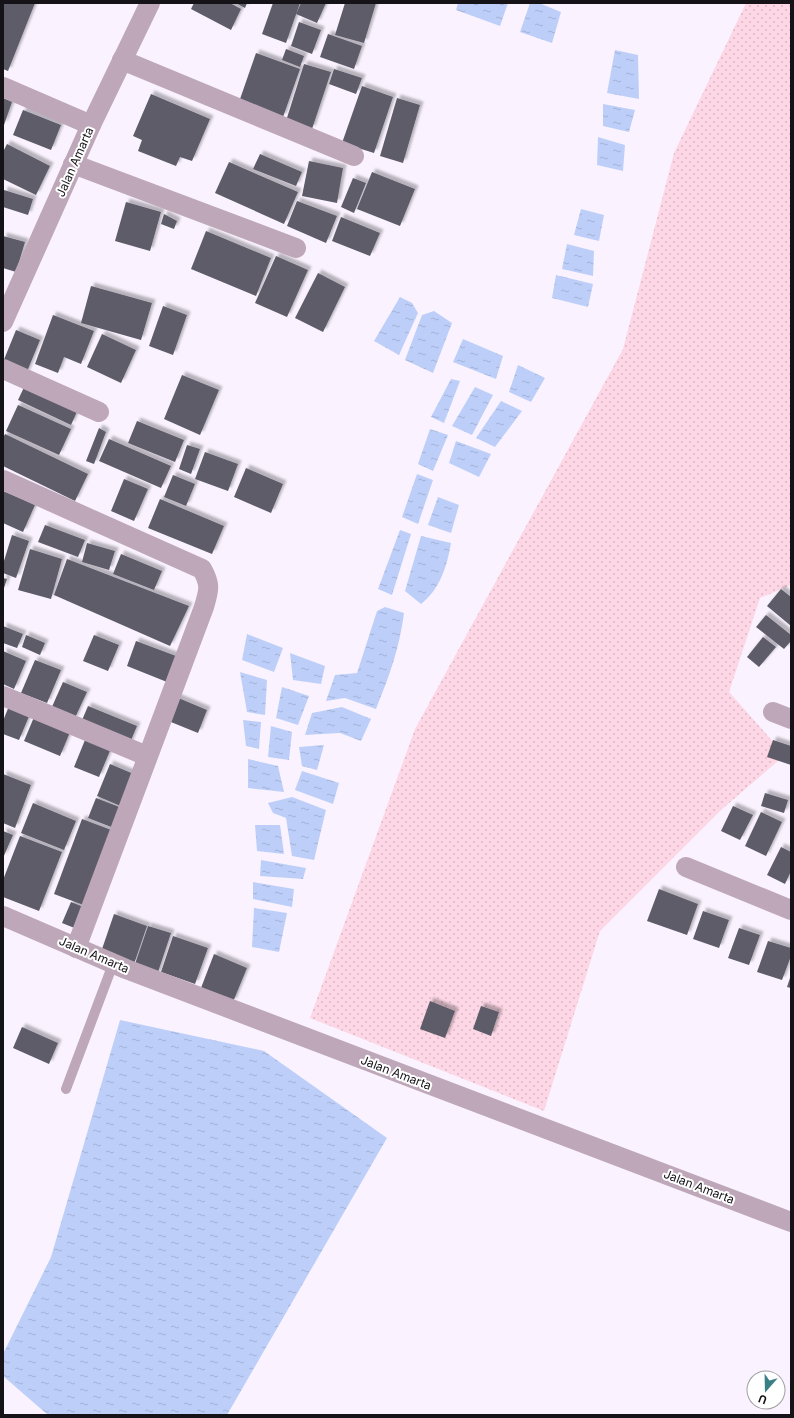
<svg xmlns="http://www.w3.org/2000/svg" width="794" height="1418" viewBox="0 0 794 1418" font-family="Inter,sans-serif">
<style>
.park{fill:url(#park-dots)}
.water{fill:url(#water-ripples)}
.building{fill:#5d5c67;filter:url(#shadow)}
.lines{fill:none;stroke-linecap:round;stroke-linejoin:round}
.lane{stroke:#bda7b8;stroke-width:10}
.street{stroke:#bda7b8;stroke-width:20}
.labels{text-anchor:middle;stroke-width:4;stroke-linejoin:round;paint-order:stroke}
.street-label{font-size:12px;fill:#161318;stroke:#fff}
</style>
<defs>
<pattern id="park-dots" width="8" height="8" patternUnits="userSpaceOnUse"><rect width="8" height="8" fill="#fdd7e5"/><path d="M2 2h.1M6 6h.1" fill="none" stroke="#d8b8c4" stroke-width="1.8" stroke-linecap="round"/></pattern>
<pattern id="water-ripples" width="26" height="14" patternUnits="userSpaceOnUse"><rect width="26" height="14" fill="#bdcff9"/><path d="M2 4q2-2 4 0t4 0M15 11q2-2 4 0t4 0" fill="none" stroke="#a2b1d5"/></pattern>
<filter id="shadow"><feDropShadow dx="3.5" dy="-3.5" stdDeviation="1" flood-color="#0004"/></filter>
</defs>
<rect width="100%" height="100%" fill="#faf3ff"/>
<path class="park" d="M746,3h45v582l-31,13 -31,94 56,63 -64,55 -121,121 -56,180 -234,-93 105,-289 208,-380 51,-196z"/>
<g class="water">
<path d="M458,3h50l-8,23 -44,-16z"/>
<path d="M530,3h9l22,9 -9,31 -32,-11z"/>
<path d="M615,50l23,5 1,44 -32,-6z"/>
<path d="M603,104l32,6 -6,22 -26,-6z"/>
<path d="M598,137l27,8 -2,26 -26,-6z"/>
<path d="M581,209l23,6 -5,26 -25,-6z"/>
<path d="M567,244l27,7 -1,25 -31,-7z"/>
<path d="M556,275l37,9 -5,23 -36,-9z"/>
<path d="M400,297l12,6 6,10 -19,42 -25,-14z"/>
<path d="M434,311l18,12 -19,50 -28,-13 17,-45z"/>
<path d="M463,339l40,17 -7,23 -43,-17z"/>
<path d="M518,365l27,13 -14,24 -22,-10z"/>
<path d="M451,379l9,2 -16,42 -13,-6z"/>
<path d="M475,387l18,8 -21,40 -20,-9z"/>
<path d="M501,401l21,10 -27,36 -19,-9z"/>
<path d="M430,429l18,6 -15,36 -15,-7z"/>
<path d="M456,441l35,13 -12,23 -30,-14z"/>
<path d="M417,474l16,6 -15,44 -16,-7z"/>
<path d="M438,497l21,8 -8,28 -23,-8z"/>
<path d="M400,530l11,4 -19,61 -14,-6z"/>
<path d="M421,536l30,7c-4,23 -11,46 -30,61l-16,-13z"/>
<path d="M385,607l19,6c-5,37 -14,61 -28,96l-31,-11 -19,3 9,-26 22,-2 20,-62z"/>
<path d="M247,634l36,14 -9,24 -32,-12z"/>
<path d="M290,653l35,13 -4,18 -28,-4z"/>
<path d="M240,672l27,8 -2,35 -18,-3z"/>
<path d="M282,687l27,9 -11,29 -22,-7z"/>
<path d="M342,707l29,12 -10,22 -21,-8 -35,2 7,-22z"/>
<path d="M243,720l18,2 -2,27 -13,-3z"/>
<path d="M271,726l21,6 -3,28 -21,-3z"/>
<path d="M324,745l-7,25 -15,-4 -3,-19z"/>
<path d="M248,759l30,7 6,26 -36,-4z"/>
<path d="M302,771l37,12 -6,21 -38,-14z"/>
<path d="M292,797l34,13 -12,50 -22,-4 -6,-38 -13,-5 -5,-10z"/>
<path d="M255,825h25l4,29 -27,-3z"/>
<path d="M261,860l45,8 -3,11 -43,-3z"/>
<path d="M253,882l41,7 -2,18 -39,-8z"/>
<path d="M254,908l33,5 -8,39 -27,-5z"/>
<path d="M120,1020l144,31 123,87 -160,277h-179l-45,-39v-22l48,-97z"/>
</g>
<g class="building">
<path d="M3,3h32l-27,68 -5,-2z"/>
<path d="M194,3h36l11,6 -10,21 -40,-21z"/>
<path d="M236,3h11l-2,5z"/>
<path d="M273,3h27l-14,40 -24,-9z"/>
<path d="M301,3h25l-9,20 -21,-9z"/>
<path d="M345,3h31l-12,40 -29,-8z"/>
<path d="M299,22l22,8 -9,24 -21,-8z"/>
<path d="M328,34l34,12 -8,23 -34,-12z"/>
<path d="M286,49l18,7 -4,11 -18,-7z"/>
<path d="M256,53l44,16 -17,48 -44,-15z"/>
<path d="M304,64l27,8 -19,57 -26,-8z"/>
<path d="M334,69l28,9 -6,16 -27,-10z"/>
<path d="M362,86l31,11 -19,56 -32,-10z"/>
<path d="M151,94l59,25 -18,42 -12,-4 -4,9 -38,-15 4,-11 -9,-4z"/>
<path d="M3,98l9,4 -8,23 -1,-1z"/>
<path d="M397,98l23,7 -17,58 -23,-7z"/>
<path d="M23,110l38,15 -10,25 -38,-15z"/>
<path d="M7,144l43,22 -14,29 -33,-16v-27z"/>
<path d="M260,154l42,18 -6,14 -43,-17z"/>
<path d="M309,161l34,7 -6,35 -35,-7z"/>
<path d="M229,162l69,30 -14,32 -69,-31z"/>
<path d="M372,172l43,17 -15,37 -43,-17z"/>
<path d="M353,178l13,5 -12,30 -13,-6z"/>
<path d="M4,190l29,9 -5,16 -25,-8z"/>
<path d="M297,201l40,15 -11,27 -39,-17z"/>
<path d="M126,202l35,10 -11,39 -35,-10z"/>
<path d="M164,214l13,7 -3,8 -13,-5z"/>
<path d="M341,217l39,16 -10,23 -38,-15z"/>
<path d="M206,231l65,27 -15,38 -65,-27z"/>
<path d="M3,236l22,6 -9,30 -13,-4z"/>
<path d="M276,256l32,14 -21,47 -32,-14z"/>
<path d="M318,273l27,14 -22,45 -28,-14z"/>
<path d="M91,286l61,17 -11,37 -60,-17z"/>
<path d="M163,306l24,9 -14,40 -24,-9z"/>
<path d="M53,315l41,16 -13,33 -17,-7 -6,16 -23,-9z"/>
<path d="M16,330l24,10 -14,34 -23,-12z"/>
<path d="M102,334l34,16 -15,33 -34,-16z"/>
<path d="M182,375l37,15 -19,45 -36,-16z"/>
<path d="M27,381l53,24 -9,20 -53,-25z"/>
<path d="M18,405l53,24 -12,26 -53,-24z"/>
<path d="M137,421l47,19 -9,22 -47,-19z"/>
<path d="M99,428l7,4 -12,32 -8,-3z"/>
<path d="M5,434l83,40 -13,27 -72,-35v-28z"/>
<path d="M109,439l62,27 -10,22 -62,-27z"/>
<path d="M187,445l13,4 -9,25 -12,-5z"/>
<path d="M205,452l33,12 -10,27 -33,-12z"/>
<path d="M246,468l37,16 -12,29 -37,-16z"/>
<path d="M173,475l22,9 -9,22 -22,-9z"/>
<path d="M124,479l24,10 -14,32 -23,-10z"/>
<path d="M3,491l32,14 -12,27 -20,-9z"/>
<path d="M160,499l64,27 -12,28 -64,-26z"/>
<path d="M45,525l40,15 -7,17 -40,-15z"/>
<path d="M12,535l17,6 -13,37 -13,-5v-9z"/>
<path d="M87,543l28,8 -6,19 -27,-8z"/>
<path d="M30,549l32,10 -11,40 -33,-9z"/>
<path d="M121,554l41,17 -8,19 -41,-16z"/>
<path d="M67,559l122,47 -19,40 -116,-51z"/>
<path d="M3,578l4,1 -4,12z"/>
<path d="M781,589l10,8v29l-24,-20z"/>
<path d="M766,615l25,20v6l-7,8 -28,-22z"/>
<path d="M3,626l20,8 -6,14 -14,-5z"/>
<path d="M26,635l19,8 -5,12 -18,-8z"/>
<path d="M94,635l25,10 -11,26 -25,-10z"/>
<path d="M763,637l13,10 -17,20 -12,-10z"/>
<path d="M136,641l40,15 -9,26 -40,-16z"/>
<path d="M3,651l23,10 -12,28 -11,-5z"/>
<path d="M35,660l26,10 -14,33 -26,-10z"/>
<path d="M63,682l24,10 -13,28 -23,-11z"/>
<path d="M176,697l31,13 -9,23 -32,-13z"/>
<path d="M9,706l21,8 -11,26 -16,-6v-13z"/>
<path d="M88,706l49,20 -8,19 -49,-20z"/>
<path d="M37,710l36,15 -13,31 -36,-15z"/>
<path d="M87,735l25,11 -13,31 -25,-10z"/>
<path d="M773,740l18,6v19l-24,-8z"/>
<path d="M110,764l26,11 -13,32 -26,-11z"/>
<path d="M3,774l28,11 -16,43 -12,-5z"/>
<path d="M765,793l23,7 -4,13 -23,-7z"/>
<path d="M96,798l26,10 -8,20 -26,-10z"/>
<path d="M33,803l43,18 -12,29 -43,-17z"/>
<path d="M733,806l20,9 -13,25 -19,-9z"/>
<path d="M761,812l21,10 -16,34 -21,-10z"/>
<path d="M82,819l32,12 -28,75 -32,-12z"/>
<path d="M3,831l10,4 -10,23z"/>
<path d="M20,836l42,16 -23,59 -36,-14v-17z"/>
<path d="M781,847l10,5v19l-6,13 -18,-9z"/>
<path d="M659,889l39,15 -11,31 -40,-14z"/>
<path d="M71,902l15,6 -9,21 -15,-6z"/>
<path d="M703,911l26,9 -10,28 -26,-9z"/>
<path d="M114,914l33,12 -13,38 -33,-12z"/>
<path d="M148,926l23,7 -14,42 -23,-8z"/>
<path d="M739,928l21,7 -11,30 -21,-7z"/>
<path d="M173,936l35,12 -13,36 -34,-12z"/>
<path d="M768,941l23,7v8l-9,24 -25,-8z"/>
<path d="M214,954l33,14 -14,34 -32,-14z"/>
<path d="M791,975v13l-4,-1z"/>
<path d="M430,1001l25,10 -10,27 -25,-9z"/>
<path d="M481,1006l18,6 -8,24 -18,-7z"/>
<path d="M22,1027l36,16 -9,21 -36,-16z"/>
</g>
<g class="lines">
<path class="lane" d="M66,1089l47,-125"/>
<g class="street">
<path d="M122,60l232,96"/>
<path d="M3,87l88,38"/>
<path d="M73,164l223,84"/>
<path d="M3,322l88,-197 59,-122"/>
<path d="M3,369l96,43"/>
<path d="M3,480l199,89c9,16 7,21 2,38l-128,341"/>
<path d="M3,696l144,60"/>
<path d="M773,712l18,7"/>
<path d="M686,867l105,43"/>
<path d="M3,916l123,53 665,253"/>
</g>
</g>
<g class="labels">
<g class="street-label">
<text transform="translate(75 162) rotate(-66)" y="4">Jalan Amarta</text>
<text transform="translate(94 955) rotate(23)" y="4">Jalan Amarta</text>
<text transform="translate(396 1073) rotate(21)" y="4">Jalan Amarta</text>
<text transform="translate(699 1187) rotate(21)" y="4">Jalan Amarta</text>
</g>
</g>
<rect width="794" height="1418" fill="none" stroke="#161318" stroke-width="8"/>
<g transform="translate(766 1390) rotate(200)"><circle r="19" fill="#ffffff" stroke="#a2a1a3"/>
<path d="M0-3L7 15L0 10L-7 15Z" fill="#388085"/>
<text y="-6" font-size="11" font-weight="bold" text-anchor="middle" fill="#161318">U</text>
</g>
</svg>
